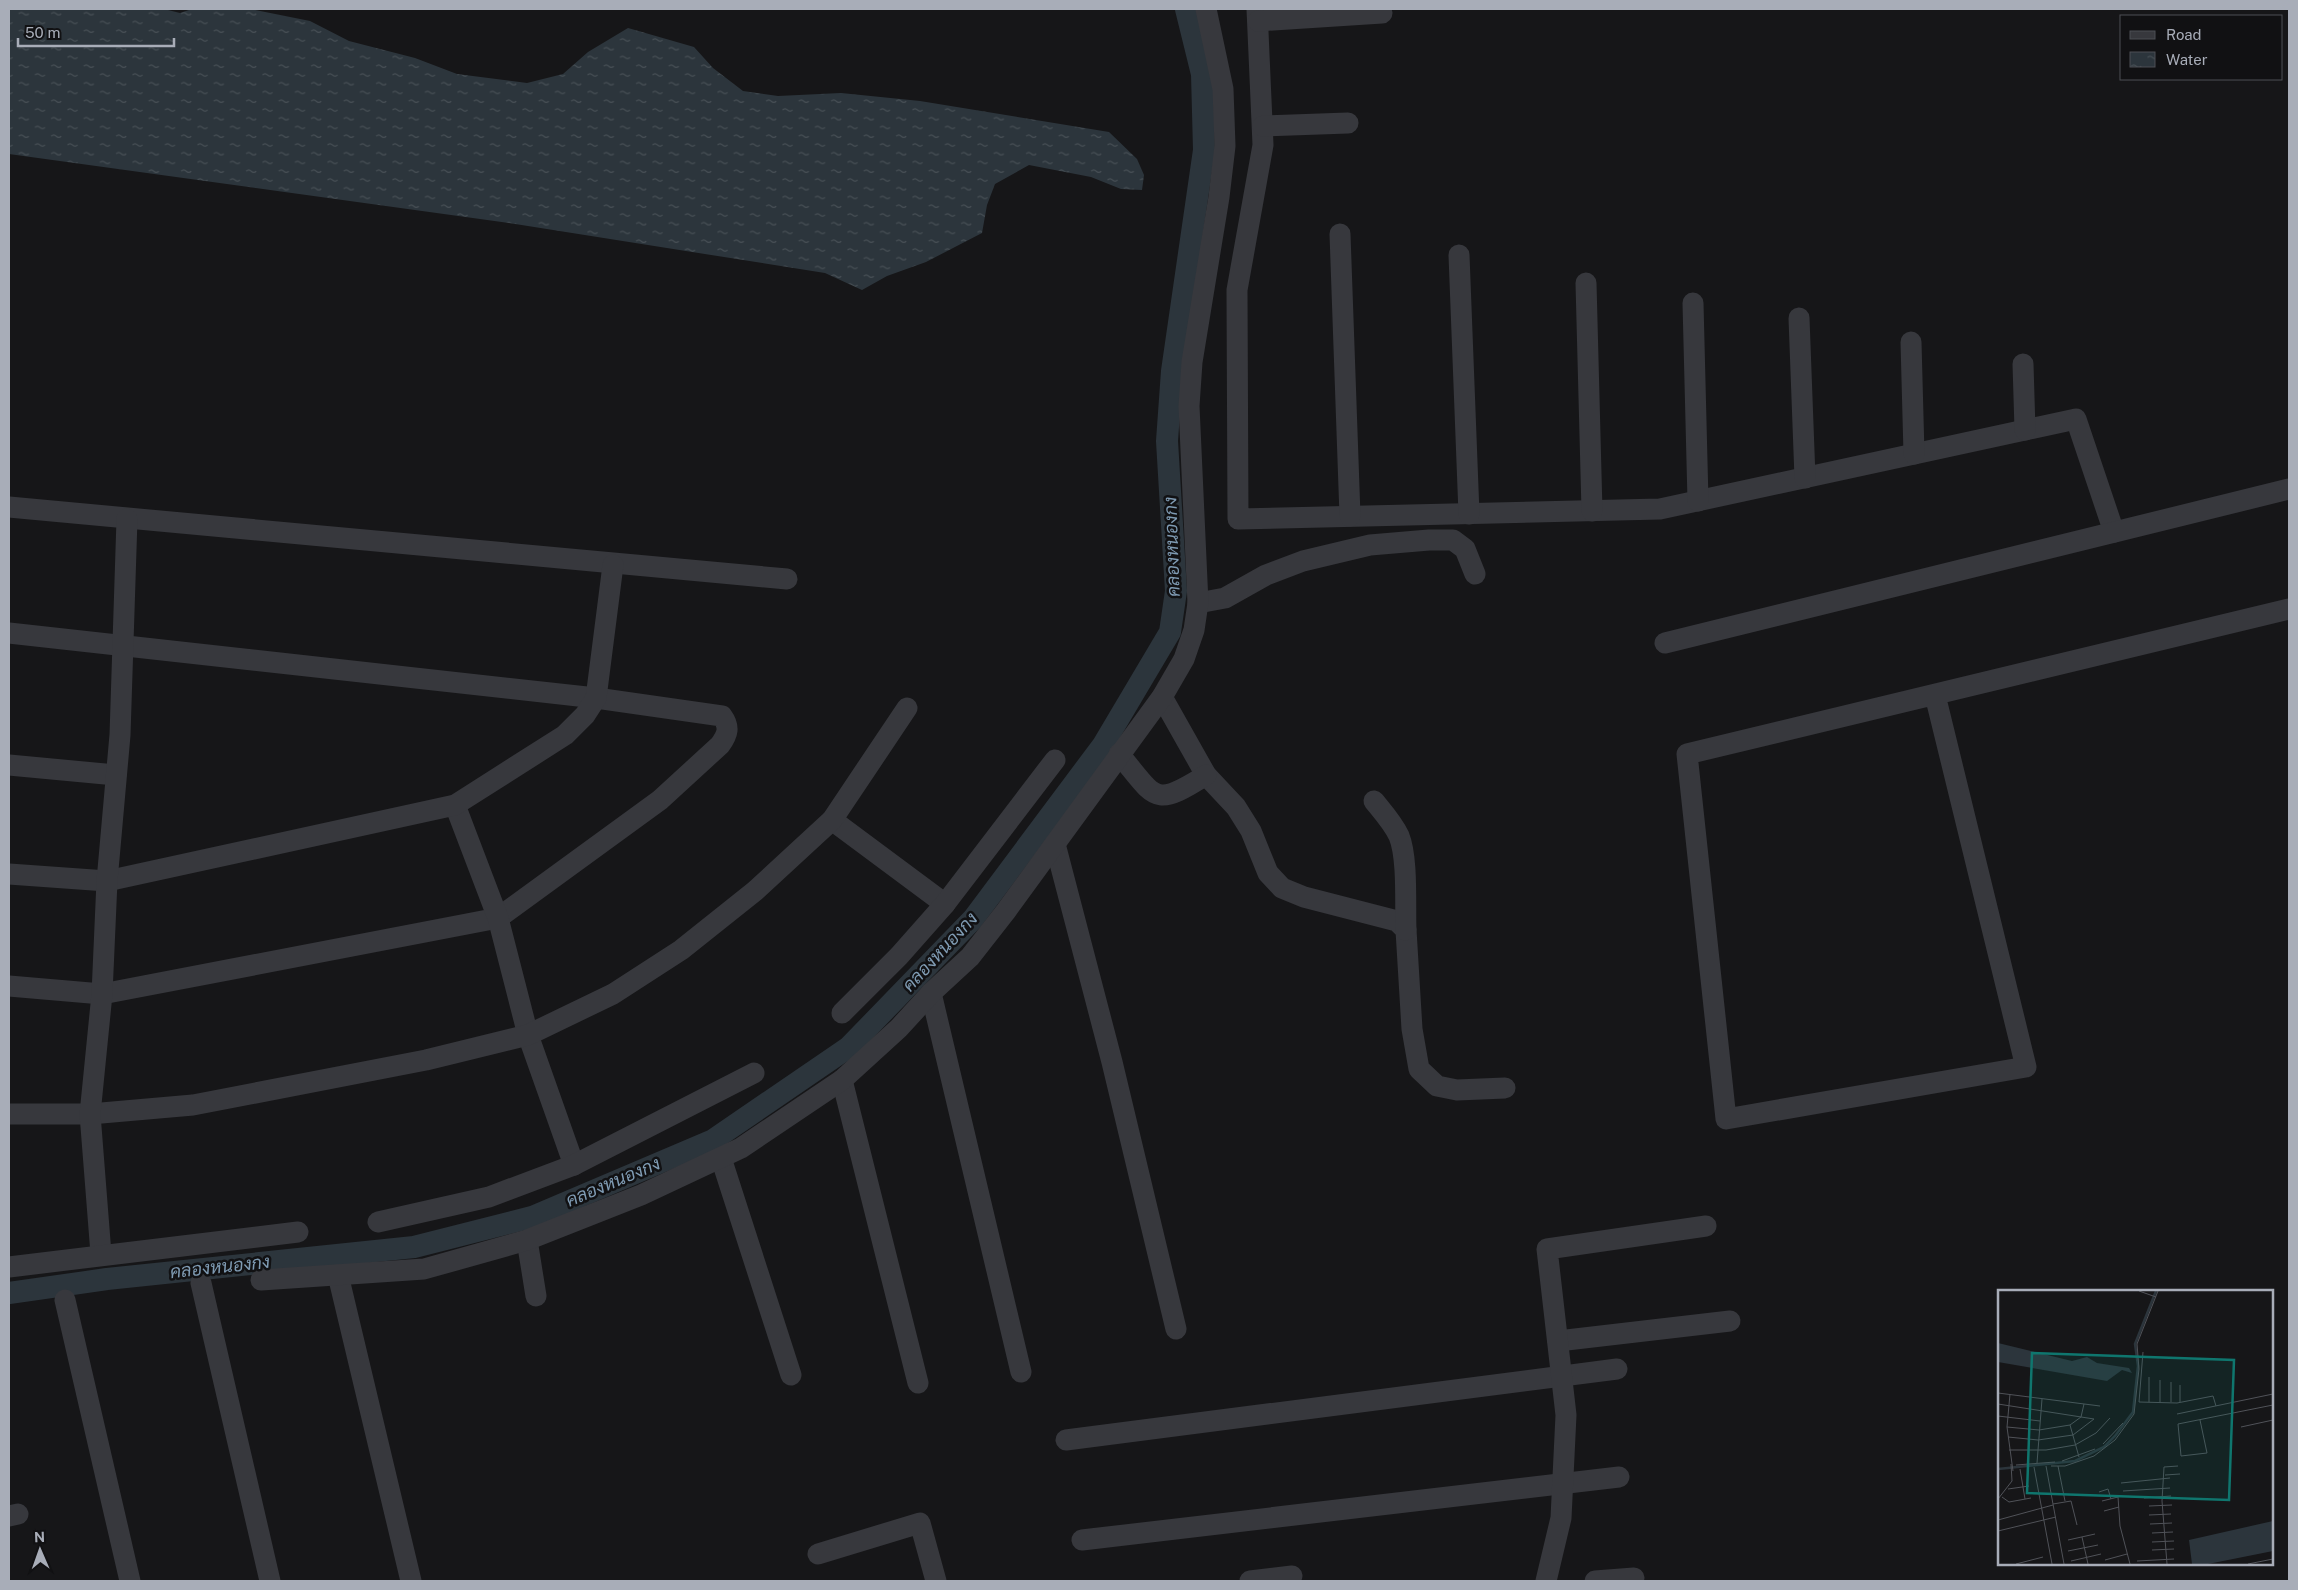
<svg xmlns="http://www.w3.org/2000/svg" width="2298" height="1590" viewBox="0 0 2298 1590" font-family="'Public Sans',Sarabun,sans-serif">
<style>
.water{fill:url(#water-ripples)}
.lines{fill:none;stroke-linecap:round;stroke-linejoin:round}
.canal{stroke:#2c353c;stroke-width:22}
.minor{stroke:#37383d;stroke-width:21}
.labels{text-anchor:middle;stroke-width:5;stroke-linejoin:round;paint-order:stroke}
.water-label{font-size:18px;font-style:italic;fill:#7f9bb3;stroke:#111113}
.inset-river{fill:none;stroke:#2c353c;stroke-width:2.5}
.inset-road{fill:none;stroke:#505258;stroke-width:1}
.view{fill:#0f766e;fill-opacity:0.15;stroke:#0f766e;stroke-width:2.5}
.inset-edge{fill:none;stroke:#a8adb8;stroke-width:2.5}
</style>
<defs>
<pattern id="water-ripples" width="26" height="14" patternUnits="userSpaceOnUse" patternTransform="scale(1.25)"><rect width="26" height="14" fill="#2c353c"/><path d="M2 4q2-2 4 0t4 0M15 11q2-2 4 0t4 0" fill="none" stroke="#485056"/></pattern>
</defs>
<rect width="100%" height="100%" fill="#161618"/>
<path class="water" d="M9,9h155l16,4 12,-4h58l60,12 39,20 66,17 42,16 70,9 36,-9 25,-22 40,-24 66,19 19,21 30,23 35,5 63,-3 79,8 189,31 28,27 7,16 -2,15 -21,-1 -30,-12 -62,-12 -34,19 -8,21 -5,28 -56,29 -39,14 -25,14 -37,-17 -316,-50 -500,-69z"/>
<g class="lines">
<path class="canal" d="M9,1293l98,-14 307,-32 118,-30 181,-77 136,-93 124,-128 130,-174 67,-113 6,-41 -9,-150 5,-70 32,-221 -2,-76 -16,-65"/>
<g class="minor">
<path d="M1257,9l6,136 -26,145 1,229 422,-10 416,-90 38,113"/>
<path d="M1258,21l124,-8"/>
<path d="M1263,126l85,-3"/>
<path d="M1340,234l10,282"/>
<path d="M1459,255l10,259"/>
<path d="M1586,283l6,228"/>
<path d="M1693,303l5,198"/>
<path d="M1799,318l6,160"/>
<path d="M1911,342l3,112"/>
<path d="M2023,364l2,66"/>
<path d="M9,507l778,72"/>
<path d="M1198,603l27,-5 41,-23 37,-14 67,-16 59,-5h24l12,9 10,25"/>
<path d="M9,633l587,65 126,18c8,11 6,18 -2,29l-60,55 -162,118 -396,76 -93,-8"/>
<path d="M1665,643l624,-154"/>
<path d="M1935,695l91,372 -300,52 -39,-365 602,-145"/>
<path d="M1162,697l44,78 30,32 15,24 17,42 14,15 22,9 93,24 9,9 6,99 7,40 18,17 20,4 48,-2"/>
<path d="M1119,754c37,44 34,55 87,21"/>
<path d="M9,765l107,10"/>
<path d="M1374,801c9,11 19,22 25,35 9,22 6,69 7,94"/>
<path d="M455,805l43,113 30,117 46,130"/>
<path d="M832,820l113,84"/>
<path d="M1055,844l57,218 64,267"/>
<path d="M9,874l98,7 348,-76 110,-70 20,-20 11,-17 17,-133"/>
<path d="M931,993l90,379"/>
<path d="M842,1013l57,-57 46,-52 110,-144"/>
<path d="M842,1080l76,303"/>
<path d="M9,1114h81l103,-9 233,-45 102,-25 85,-41 68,-44 74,-59 77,-71 75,-112"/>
<path d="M721,1158l70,217"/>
<path d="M378,1222l111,-25 85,-32 180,-92"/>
<path d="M527,1240l9,56"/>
<path d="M101,1254l-11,-140 12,-120 5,-113 13,-146 7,-216"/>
<path d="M9,1267l289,-35"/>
<path d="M338,1275l73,306"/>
<path d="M261,1280l163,-11 103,-29 114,-45 100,-47 101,-68 57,-52 32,-35 39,-36 36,-46 156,-214 22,-38 10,-29 4,-27 -9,-197 3,-44 27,-165 6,-51 -2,-57 -17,-80"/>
<path d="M201,1283l69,298"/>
<path d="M65,1300l65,281"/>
<path d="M1558,1341l172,-20"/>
<path d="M1066,1440l551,-71"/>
<path d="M9,1516l9,-2"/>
<path d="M1082,1540l537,-63"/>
<path d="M818,1554l102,-31 16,58"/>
<path d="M1250,1581l42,-5"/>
<path d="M1546,1581l15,-63 5,-103 -19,-166 159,-23"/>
<path d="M1595,1581l39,-3"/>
</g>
</g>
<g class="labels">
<g class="water-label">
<text transform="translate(1172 547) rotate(-92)" y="6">คลองหนองกง</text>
<text transform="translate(940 952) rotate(-47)" y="6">คลองหนองกง</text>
<text transform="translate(613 1182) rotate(-23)" y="6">คลองหนองกง</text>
<text transform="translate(220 1267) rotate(-6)" y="6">คลองหนองกง</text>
</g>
</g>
<g transform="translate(1998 1290)">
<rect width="275" height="275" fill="#161618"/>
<path d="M0,53l74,18 15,-4 10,6 32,5 3,5 -10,-3 -15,11 -109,-19zM275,231v30l-65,13h-16l-3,-24z" fill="#2c353c"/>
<path class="inset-river" d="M0,179l77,-8 29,-14 11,-11 18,-24 5,-46 -3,-22 21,-53"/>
<path class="inset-road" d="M141,1l17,6M145,62l-4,50 38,1 36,-7 3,10M151,87v25M162,90v22M0,103l102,13M12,104l-3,33 6,44M173,112v-20M182,112v-17M0,114l96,15 -21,16 -35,5 -30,-3M179,124l96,-20M0,126l42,5M202,130l7,33 -26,3 -3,-32 95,-19M72,135l9,32M9,137l32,3 31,-5 11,-8 3,-13M243,137l32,-7M105,154l20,-21M11,160h37l29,-5 21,-12 14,-15M64,171l33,-12M39,173l5,-64M18,175l39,-3M48,176l18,98M53,176h14l29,-10 21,-16 19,-26 5,-45 -2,-25 21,-53M60,176l7,35M36,177l18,97M22,179l5,30M167,185l15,-1M123,193l49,-5M10,199l21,-3M125,201l47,-3M101,202l9,-3 3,10M4,207l7,5 22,-4M146,208l27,-2M0,209l14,-18 -1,-17M104,211l16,-4 2,29 10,38M55,214l18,-3 6,24M151,216l23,-1M106,221l15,-4M151,225l22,-1M0,230l55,-15M152,234l22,-1M0,241l58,-14M154,243l21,-1M84,247l6,27M70,250l27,-6M154,252l22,-1M154,260l22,-1M70,261l30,-6M107,270l22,-6M73,271l30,-7M139,271l37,-2M18,274l27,-7M169,274l-5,-63 2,-34 14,-1M250,274l25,-5"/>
<path class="view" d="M34,63l202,7 -5,140 -202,-7z"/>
<rect width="275" height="275" class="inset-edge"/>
</g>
<rect width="2298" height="1590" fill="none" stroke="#a8adb8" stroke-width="20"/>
<rect x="2120" y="15" width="162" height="65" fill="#111113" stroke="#4d4f55"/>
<rect x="2130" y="31" width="25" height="8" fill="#37383d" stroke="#4d4f55"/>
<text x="2166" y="40" font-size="15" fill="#a8adb8">Road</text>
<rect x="2130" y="52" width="25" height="15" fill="url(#water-ripples)" stroke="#4d4f55"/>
<text x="2166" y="65" font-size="15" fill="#a8adb8">Water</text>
<g transform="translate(40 1550) rotate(358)" stroke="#111113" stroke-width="4" paint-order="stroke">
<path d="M0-4L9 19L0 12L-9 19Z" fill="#a8adb8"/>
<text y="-8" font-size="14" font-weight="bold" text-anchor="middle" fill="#a8adb8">N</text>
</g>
<path d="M18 38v8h156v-8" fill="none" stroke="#a8adb8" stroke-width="2.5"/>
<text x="25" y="38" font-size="15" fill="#a8adb8" stroke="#111113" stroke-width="4" paint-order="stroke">50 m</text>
</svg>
